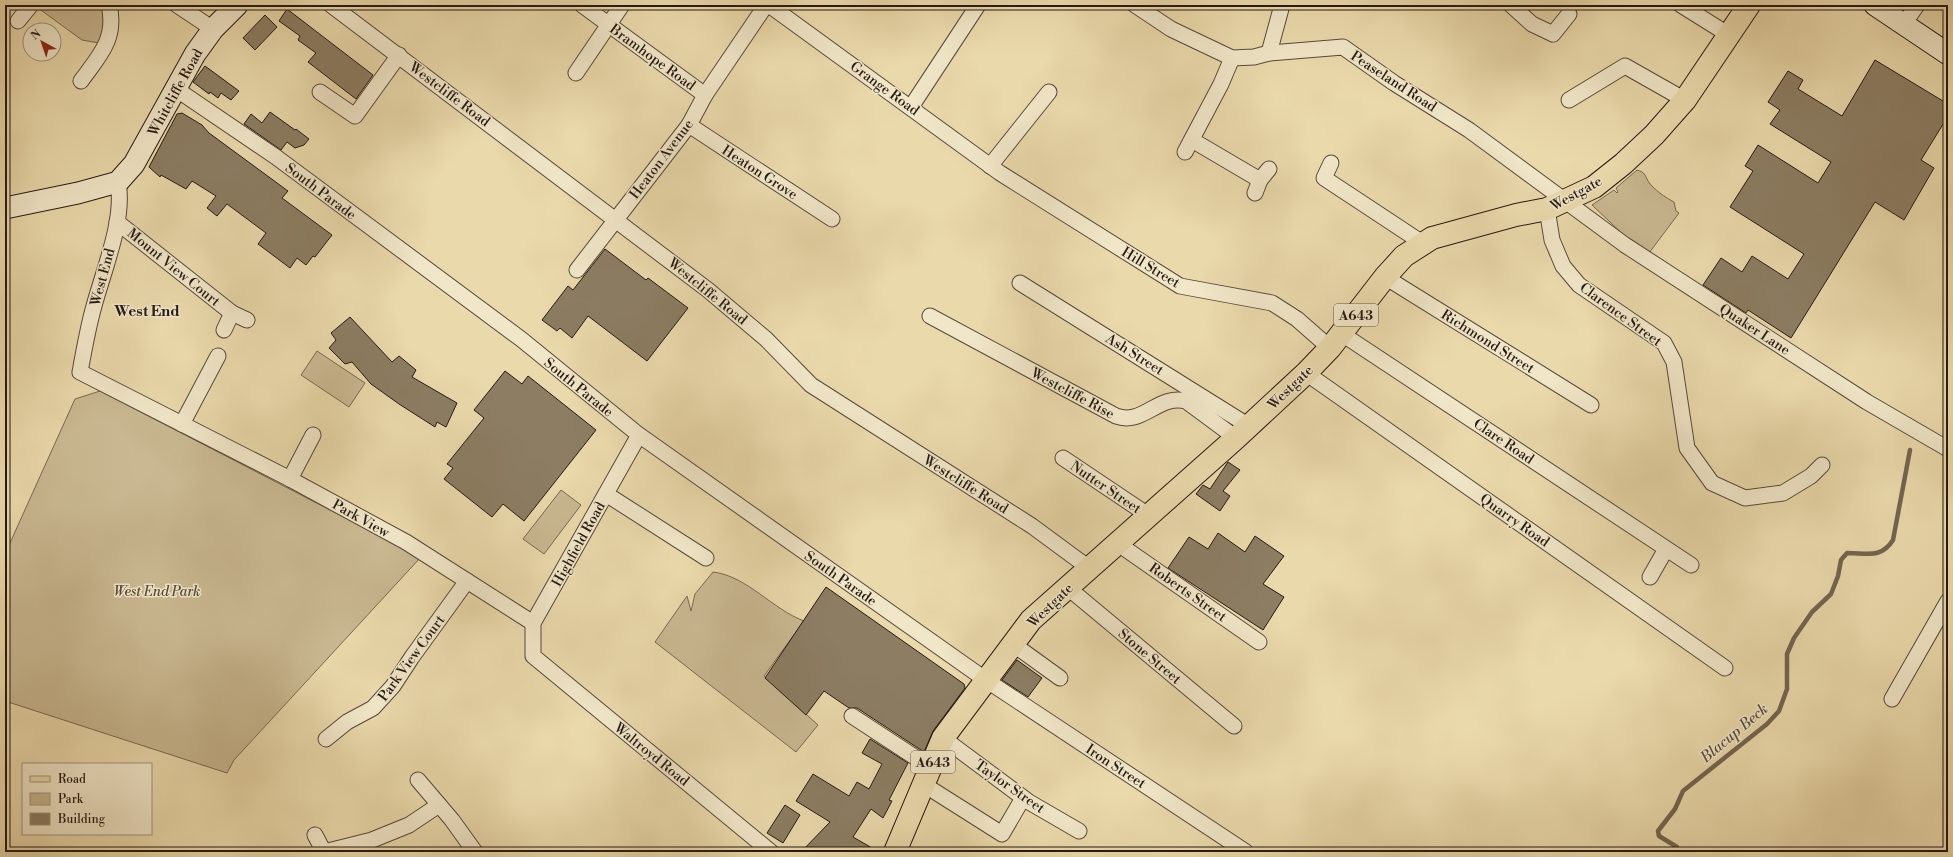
<svg xmlns="http://www.w3.org/2000/svg" width="1953" height="857" viewBox="0 0 1953 857" font-family="'Libre Bodoni',serif">
<style>
.green{fill:#c9b891;stroke:#786852}
.lines{fill:none;stroke-linecap:round;stroke-linejoin:round}
.stream{stroke:#736550;stroke-width:4.5}
.building{fill:#8c7d63;stroke:#261914}
.street-casing{stroke:#57493a;stroke-width:17}
.secondary-casing{stroke:#261914;stroke-width:23}
.primary-casing{stroke:#261914;stroke-width:24}
.street{stroke:#f1e6c8;stroke-width:15}
.secondary{stroke:#f1e6c8;stroke-width:21}
.primary{stroke:#ead9ab;stroke-width:22}
.labels{text-anchor:middle;stroke-width:3;stroke-linejoin:round;paint-order:stroke}
.shield{fill:#f1e6c8;stroke:#63564a;stroke-width:1}
.shield-label{font-size:13px;font-weight:bold;fill:#261914}
.street-label{font-size:14px;fill:#261914;stroke:#f1e6c8}
.park-label{font-size:14px;font-style:italic;fill:#57493a;stroke:#f1e6c8}
.neighbourhood-label{font-size:15px;font-weight:bold;fill:#261914;stroke:#f1e6c8}
.water-label{font-size:15px;font-style:italic;fill:#5a4c3c;stroke:#f1e6c8}
</style>
<rect width="100%" height="100%" fill="#ead9ab"/>
<filter id="stains"><feTurbulence type="fractalNoise" baseFrequency=".005" numOctaves="4"/><feColorMatrix values="0 0 0 0 .2 0 0 0 0 .09 0 0 0 0 .02 0 0 0 .5 -.17"/></filter>
<radialGradient id="worn" r=".72"><stop offset=".6" stop-color="#630" stop-opacity="0"/><stop offset="1" stop-color="#630" stop-opacity=".3"/></radialGradient>
<g class="green">
<path d="M41,5h41l12,3h12l1,6 -8,29 -17,-3 -44,-32z"/>
<path d="M1637,170c8,2 8,5 11,11 5,8 18,17 26,21l2,9 3,2 -30,40 -21,-14 -36,-34 22,-15 3,3 1,-1 -2,-4z"/>
<path d="M317,351l48,32 -16,24 -48,-32z"/>
<path d="M100,391l321,166 -187,203 -7,13 -222,-72v-147l70,-155z"/>
<path d="M561,490l20,15 -37,49 -21,-15z"/>
<path d="M713,572c34,4 59,37 91,49l-40,55 54,49 -22,27 -141,-110 32,-46 4,15 4,-17z"/>
</g>
<g class="lines">
<path class="stream" d="M1676,852l1,-5 -18,-11 -1,-5 17,-22 8,-18 84,-67 12,-13 8,-22v-35l7,-16 18,-26 19,-18 7,-18 3,-16 6,-7c20,0 34,6 46,-13l17,-90"/>
</g>
<g class="building">
<path d="M287,9l86,66 -17,24 -48,-37 8,-9 -18,-13 2,-4 -21,-15z"/>
<path d="M265,15l12,12 -22,23 -12,-12z"/>
<path d="M1875,60l73,44v12l-27,44 13,8 -30,52 -29,-18 -84,136 -43,-28 -2,3 -43,-28 18,-27 21,14 10,-16 36,23 16,-25 -74,-47 23,-36 -8,-5 13,-21 60,38 13,-21 -61,-38 10,-14 -12,-8 20,-31 15,9 -5,9 44,27z"/>
<path d="M205,66l34,25 -8,9 -10,-7 -3,5 -8,-6 -1,2 -16,-12z"/>
<path d="M270,112l25,18 1,-1 13,10 -5,6 -9,3 -8,-6 -6,8 -37,-26 7,-10 11,9z"/>
<path d="M182,113l20,12 7,8 79,58 -6,7 50,37 -17,22 -2,-1 -7,9 -9,-7 -7,10 -32,-24 8,-11 -39,-29 -10,12 -10,-8 9,-12 -24,-15 -6,8 -25,-14 -1,2 -11,-10 28,-53z"/>
<path d="M605,249l41,31 2,-2 40,30 -41,53 -59,-45 -16,22 -12,-10 -3,3 -15,-11 26,-34 5,4z"/>
<path d="M350,317l42,45 7,-6 17,14 -4,7 45,26 -11,24 -9,-5 -2,5 -36,-23 -28,-20 -19,-22 -7,2 -16,-16 7,-8 -5,-7z"/>
<path d="M505,371l17,13 6,-8 68,54 -72,91 -21,-17 -11,13 -48,-38 9,-11 -6,-4 37,-46 -10,-8z"/>
<path d="M1228,462l12,8 -17,21 7,5 -10,15 -24,-17 7,-9 7,4z"/>
<path d="M1218,533l27,19 10,-16 29,20 -21,28 21,13 -21,33 -95,-62 21,-31 19,12z"/>
<path d="M826,587l138,97 1,4 -32,43 -9,21 -67,-44h-8l-25,-17 -18,24 -41,-37z"/>
<path d="M1017,660l25,18 -14,19 -26,-17z"/>
<path d="M870,739l38,24 -19,37 3,1 -9,17 -12,-9 -18,28 26,15h-78l29,-30 -34,-21 17,-27 36,22 8,-14 12,7 13,-25 -20,-11z"/>
<path d="M785,805l15,10 -17,28 -16,-10z"/>
</g>
<g class="lines">
<defs>
<g id="street">
<path d="M177,5l36,24"/>
<path d="M331,5l377,285 58,49 45,46 221,141 57,42"/>
<path d="M582,5l123,90"/>
<path d="M769,5l231,168 180,113 92,17 25,16 33,29"/>
<path d="M1135,5l36,24 61,29 22,-1 15,-4 74,-6 51,36 75,47 156,115 242,157 81,47"/>
<path d="M1511,5l21,19 21,10 16,-20"/>
<path d="M1681,5l48,30"/>
<path d="M18,21l13,-16"/>
<path d="M1904,24l13,-19"/>
<path d="M1269,53l13,-48"/>
<path d="M576,73l46,-68"/>
<path d="M81,81c18,-25 36,-42 28,-76"/>
<path d="M176,89l100,68 245,182 118,96 347,245 260,172"/>
<path d="M320,92l35,24 44,-61"/>
<path d="M1569,100l56,-34 60,34"/>
<path d="M911,107l67,-102"/>
<path d="M689,125l143,94"/>
<path d="M1192,140l68,40"/>
<path d="M1185,152l36,-68 11,-26"/>
<path d="M1331,163l-7,15 100,66"/>
<path d="M990,166l59,-74"/>
<path d="M118,182c7,37 -14,87 -24,124 -6,21 -10,44 -14,66l210,107 116,63 127,81"/>
<path d="M1255,193l5,-13 9,-11"/>
<path d="M1547,209l5,31 11,26 16,19 85,58 10,19 13,86 25,35 33,15 38,-5 28,-17 11,-11"/>
<path d="M117,222l115,91 15,7"/>
<path d="M577,270l112,-145 16,-30 61,-90"/>
<path d="M1385,277l206,128"/>
<path d="M1020,283l229,143"/>
<path d="M930,316l186,100c27,10 42,-22 70,-15l50,37"/>
<path d="M224,330l8,-17"/>
<path d="M1342,334l349,231"/>
<path d="M1306,373l419,295"/>
<path d="M182,424l36,-68"/>
<path d="M639,435l-106,188v33l238,196"/>
<path d="M1063,458l85,57"/>
<path d="M290,479l23,-44"/>
<path d="M606,494l100,64"/>
<path d="M1117,543l142,99"/>
<path d="M1650,577l16,-28"/>
<path d="M1067,587l167,139"/>
<path d="M1013,644l47,34"/>
<path d="M1892,699l56,-98"/>
<path d="M852,716l78,51"/>
<path d="M943,738l86,64 50,29"/>
<path d="M326,739l21,-17 26,-14 20,-22 19,-29 55,-76"/>
<path d="M418,780l34,40 23,32"/>
<path d="M923,784l79,50 21,-36"/>
<path d="M315,835l9,17"/>
<path d="M324,852l48,-12 37,-15 30,-20"/>
</g>
<g id="secondary">
<path d="M1875,5l73,49"/>
<path d="M5,208l73,-15 40,-11 16,-18 61,-110 18,-25 24,-24"/>
</g>
<path id="primary" d="M895,852l48,-114 88,-118 205,-182 70,-65 24,-25 55,-71 19,-21 28,-18 84,-23 31,-6 47,-22 29,-23 31,-29 31,-35 64,-95"/>
</defs>
<use href="#street" class="street-casing"/>
<use href="#secondary" class="secondary-casing"/>
<use href="#primary" class="primary-casing"/>
<use href="#street" class="street"/>
<use href="#secondary" class="secondary"/>
<use href="#primary" class="primary"/>
</g>
<g class="labels">
<g class="shield">
<rect x="1334" y="304" width="44" height="22" rx="3"/>
<rect x="911" y="751" width="44" height="22" rx="3"/>
</g>
<g class="shield-label">
<text x="1356" y="320">A643</text>
<text x="933" y="767">A643</text>
</g>
<g class="street-label">
<text transform="translate(653 57) rotate(36)" y="5">Bramhope Road</text>
<text transform="translate(1394 81) rotate(33)" y="5">Peaseland Road</text>
<text transform="translate(885 88) rotate(36)" y="5">Grange Road</text>
<text transform="translate(175 92) rotate(-61)" y="5">Whitcliffe Road</text>
<text transform="translate(450 94) rotate(37)" y="5">Westcliffe Road</text>
<text transform="translate(661 159) rotate(-53)" y="5">Heaton Avenue</text>
<text transform="translate(760 172) rotate(33)" y="5">Heaton Grove</text>
<text transform="translate(321 191) rotate(37)" y="5">South Parade</text>
<text transform="translate(1576 193) rotate(-29)" y="5">Westgate</text>
<text transform="translate(174 267) rotate(39)" y="5">Mount View Court</text>
<text transform="translate(1151 267) rotate(31)" y="5">Hill Street</text>
<text transform="translate(102 277) rotate(-75)" y="5">West End</text>
<text transform="translate(708 291) rotate(39)" y="5">Westcliffe Road</text>
<text transform="translate(1621 314) rotate(36)" y="5">Clarence Street</text>
<text transform="translate(1755 329) rotate(33)" y="5">Quaker Lane</text>
<text transform="translate(1488 341) rotate(32)" y="5">Richmond Street</text>
<text transform="translate(1135 354) rotate(32)" y="5">Ash Street</text>
<text transform="translate(579 387) rotate(39)" y="5">South Parade</text>
<text transform="translate(1290 387) rotate(-44)" y="5">Westgate</text>
<text transform="translate(1073 393) rotate(28)" y="5">Westcliffe Rise</text>
<text transform="translate(1504 441) rotate(34)" y="5">Clare Road</text>
<text transform="translate(966 484) rotate(32)" y="5">Westcliffe Road</text>
<text transform="translate(1106 487) rotate(34)" y="5">Nutter Street</text>
<text transform="translate(361 518) rotate(29)" y="5">Park View</text>
<text transform="translate(1515 520) rotate(35)" y="5">Quarry Road</text>
<text transform="translate(578 544) rotate(-61)" y="5">Highfield Road</text>
<text transform="translate(841 578) rotate(35)" y="5">South Parade</text>
<text transform="translate(1188 592) rotate(35)" y="5">Roberts Street</text>
<text transform="translate(1050 605) rotate(-44)" y="5">Westgate</text>
<text transform="translate(1150 656) rotate(40)" y="5">Stone Street</text>
<text transform="translate(411 658) rotate(-54)" y="5">Park View Court</text>
<text transform="translate(652 754) rotate(39)" y="5">Waltroyd Road</text>
<text transform="translate(1116 766) rotate(33)" y="5">Iron Street</text>
<text transform="translate(1010 786) rotate(35)" y="5">Taylor Street</text>
</g>
<g class="park-label">
<text x="157" y="596">West End Park</text>
</g>
<g class="neighbourhood-label">
<text x="147" y="316">West End</text>
</g>
<g class="water-label">
<text transform="translate(1734 733) rotate(-40)" y="5">Blacup Beck</text>
</g>
</g>
<rect width="1953" height="857" fill="none" stroke="#ead9ab" stroke-width="20"/>
<rect x="6" y="6" width="1941" height="845" fill="none" stroke="#261914" stroke-width="2"/>
<rect x="10" y="10" width="1933" height="837" fill="none" stroke="#261914"/>
<rect x="22" y="763" width="130" height="72" fill="#f1e6c8" stroke="#a09480"/>
<rect x="30" y="776" width="20" height="6" fill="#ead9ab" stroke="#a09480"/>
<text x="58" y="783" font-size="12" fill="#261914">Road</text>
<rect x="30" y="793" width="20" height="12" fill="#c9b891" stroke="#a09480"/>
<text x="58" y="803" font-size="12" fill="#261914">Park</text>
<rect x="30" y="813" width="20" height="12" fill="#8c7d63" stroke="#a09480"/>
<text x="58" y="823" font-size="12" fill="#261914">Building</text>
<g transform="translate(42 42) rotate(320)"><circle r="19" fill="#f1e6c8" stroke="#a09480"/>
<path d="M0-3L7 15L0 10L-7 15Z" fill="#8f2418"/>
<text y="-6" font-size="11" font-weight="bold" text-anchor="middle" fill="#261914">N</text>
</g>
<rect width="100%" height="100%" filter="url(#stains)"/>
<rect width="100%" height="100%" fill="url(#worn)"/>
</svg>
